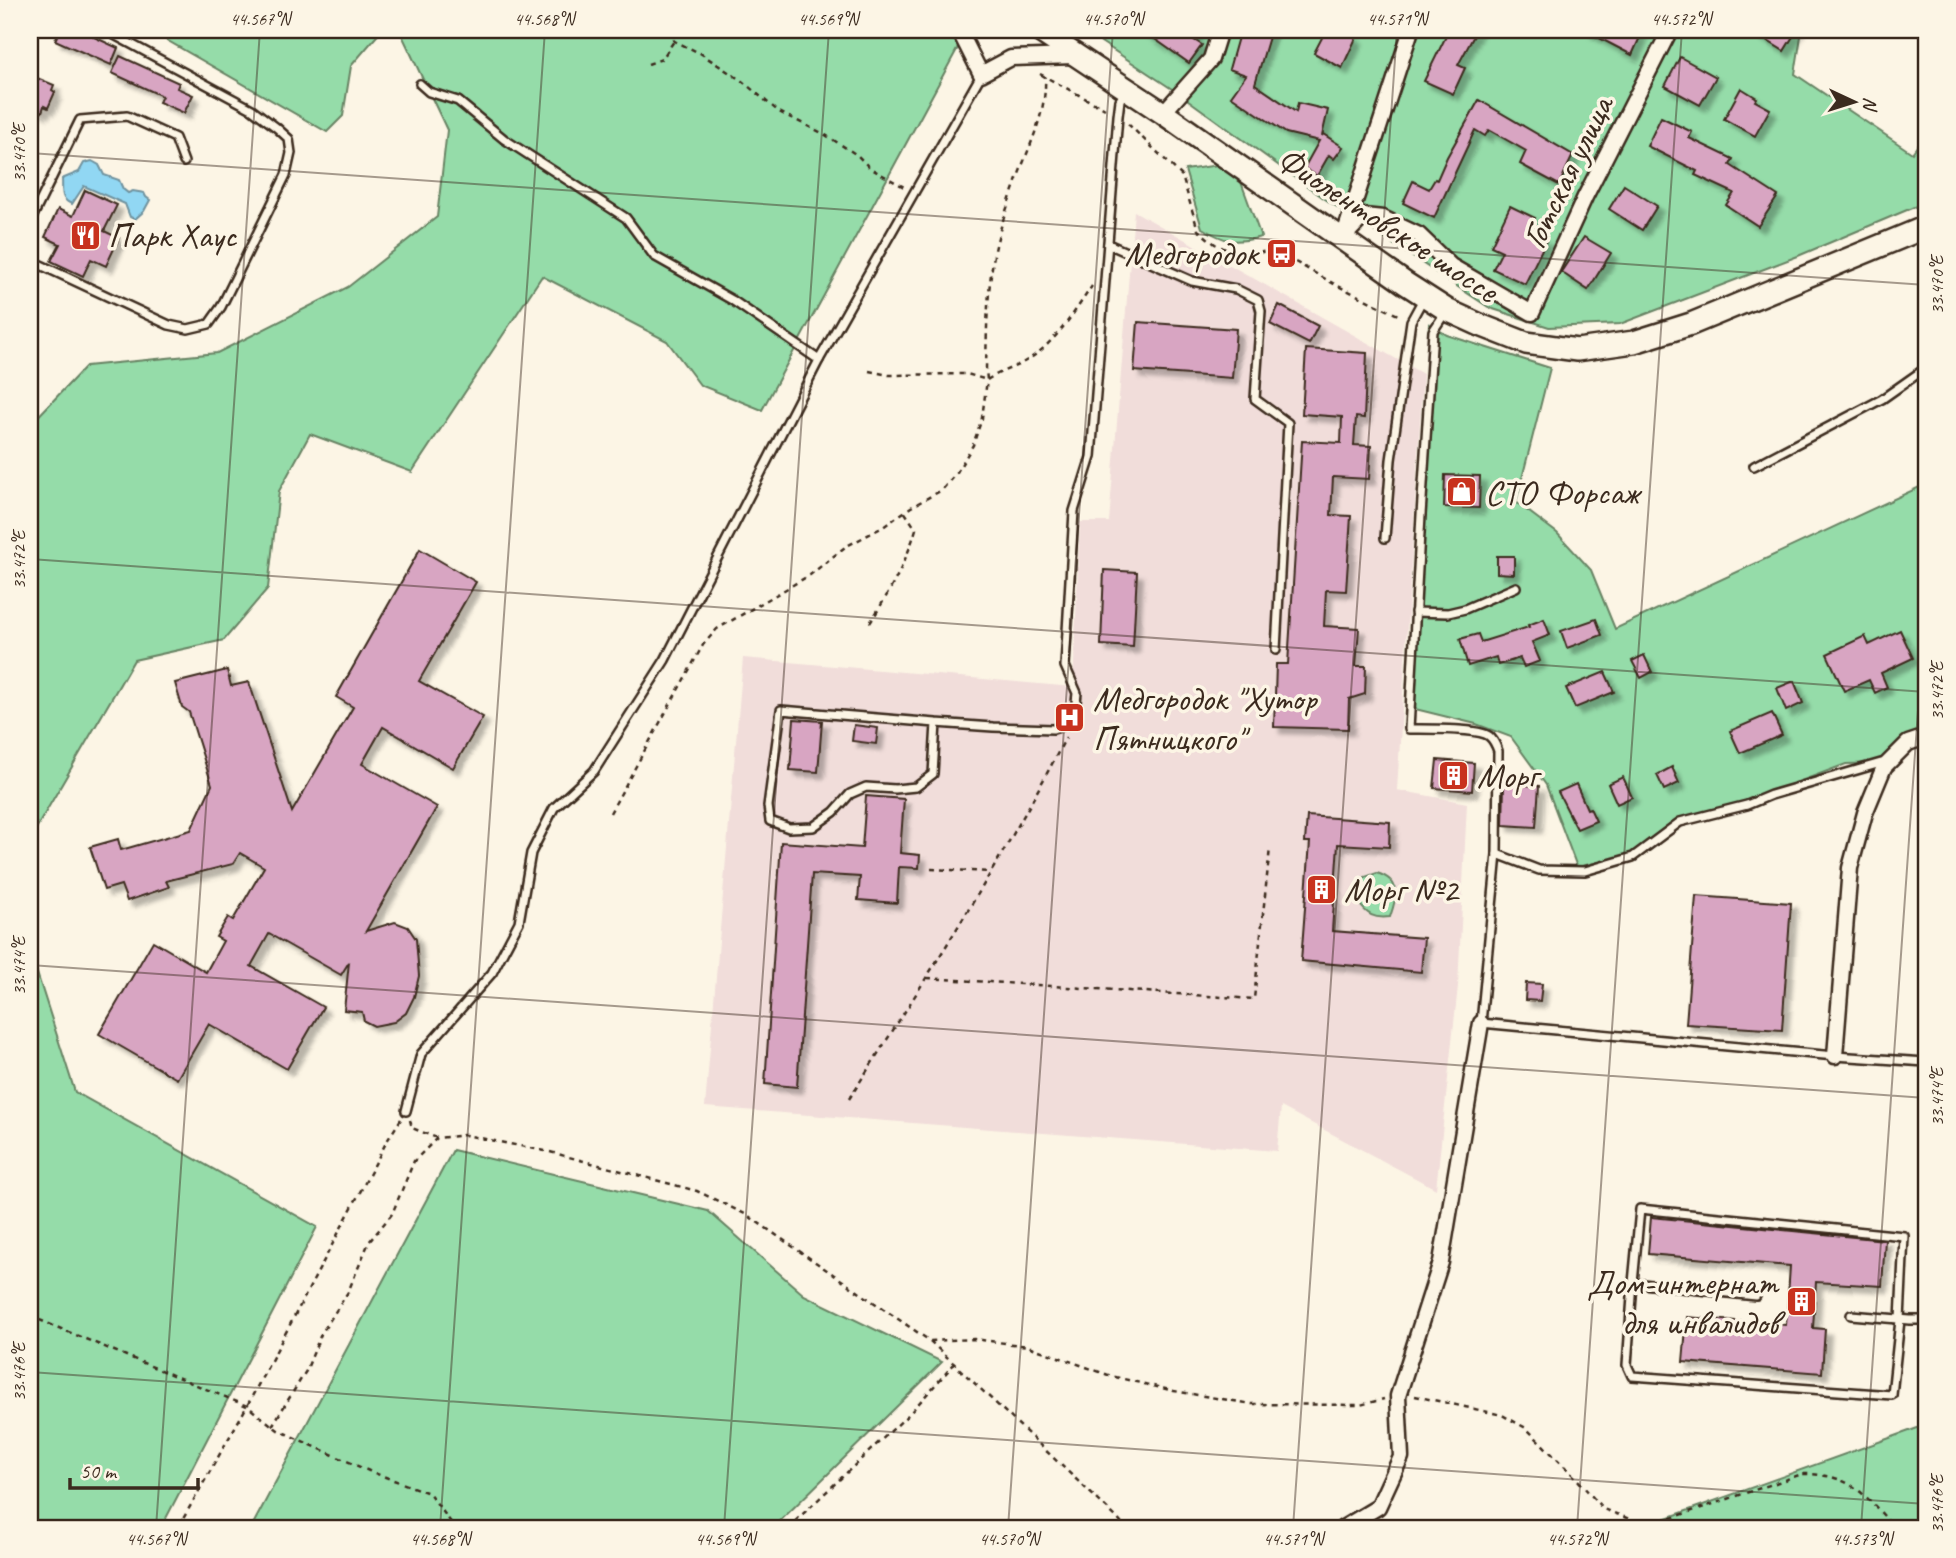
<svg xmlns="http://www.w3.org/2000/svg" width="1956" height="1558" viewBox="0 0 1956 1558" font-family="Caveat,sans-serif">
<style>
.built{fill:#f1ddda}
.green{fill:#95dca9;stroke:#688364;stroke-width:2}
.water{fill:#91d7f3;stroke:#6f929e;stroke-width:2}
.building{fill:#d8a5c2;stroke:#3b2a1e;stroke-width:2;filter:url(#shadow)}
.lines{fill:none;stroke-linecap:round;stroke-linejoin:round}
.service-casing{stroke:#3b2a1e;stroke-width:12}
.minor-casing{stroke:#3b2a1e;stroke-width:19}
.secondary-casing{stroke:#3b2a1e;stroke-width:26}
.path{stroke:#3b2a1e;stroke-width:2.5;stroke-dasharray:5 5;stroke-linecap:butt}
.service{stroke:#fcf5e5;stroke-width:7}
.minor{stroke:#fcf5e5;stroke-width:14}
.secondary{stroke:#fcf5e5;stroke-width:21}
.ticks{fill:none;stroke:#3b2a1e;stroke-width:2;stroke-opacity:0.45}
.labels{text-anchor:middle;stroke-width:7;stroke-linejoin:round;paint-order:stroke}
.street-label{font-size:35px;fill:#3b2a1e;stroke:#fcf5e5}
.poi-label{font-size:35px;fill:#3b2a1e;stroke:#fcf5e5;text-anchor:start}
.neatline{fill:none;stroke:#3b2a1e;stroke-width:2.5}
.ticks-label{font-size:18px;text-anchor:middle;fill:#3b2a1e}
</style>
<defs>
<filter id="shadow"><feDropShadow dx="6" dy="6" stdDeviation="2" flood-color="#0004"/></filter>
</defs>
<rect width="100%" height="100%" fill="#fcf5e5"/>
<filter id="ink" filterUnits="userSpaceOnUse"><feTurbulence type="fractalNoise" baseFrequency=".0143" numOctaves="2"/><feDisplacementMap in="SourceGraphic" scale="14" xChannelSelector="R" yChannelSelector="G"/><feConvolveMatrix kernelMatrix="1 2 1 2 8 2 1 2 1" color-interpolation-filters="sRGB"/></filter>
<g filter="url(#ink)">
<path class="built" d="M1134,211l289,163 -26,416 70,13 -9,183 -22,203 -155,-82 -4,44 -572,-44 38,-449 330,29 7,-165h29z"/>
<g class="green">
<path d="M149,30h233l-31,36 -8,50 -16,16z"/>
<path d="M404,30h540l17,12 -199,368 -62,-25 -33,-44 -125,-65 -130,196 -102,-38 -31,57 -11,97 -44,52 -90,20 -104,179v-414l56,-59 131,-13 131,-66 89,-70 10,-87 -46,-97z"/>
<path d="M1083,30h719l-7,44 117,79 14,-19v68l-128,54 -178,68 -71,3 -59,-19 -165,-109 -141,-102z"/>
<path d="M1218,165l19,6 24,66c-28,7 -35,5 -59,-9l-17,-58z"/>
<path d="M1429,324l18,11 103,33 -34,134 41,31 34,37 24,59 311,-145v248l-45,31 -35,1 -101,38 -67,17 -48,36 -53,12 -31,-82 -35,-48 -35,-13 -69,-17z"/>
<path d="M1377,873c25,8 20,24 13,44 -16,2 -23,-2 -32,-15l2,-14 5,-11z"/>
<path d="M30,951l45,141 242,135 -156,301h-131z"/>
<path d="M453,1150l255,61 96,84 138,67 -169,166h-522z"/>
<path d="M1926,1425v103h-287z"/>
</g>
<path class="water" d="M92,161l7,4 5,10 15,5 4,9 5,4 5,-2 11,2 2,4 4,3 -6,11 -9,8 -5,-2 -5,-13 -41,-18 -12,18c-13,-5 -9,-14 -10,-25l17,-7 5,-9z"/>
<g class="building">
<path d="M60,30h38l-4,7 24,11 -7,17 -56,-25z"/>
<path d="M1142,30h58l-6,10 8,5 -13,18z"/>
<path d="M1240,30h31l-16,54 41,28 2,-9 30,7 -6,26 1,-2 20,13 -9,12 -5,-4 -12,21 -13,-8 15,-27 -33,-8 -55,-37 15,-21 -17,-6z"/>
<path d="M1326,30h14l16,8 -14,30 -28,-15z"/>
<path d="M1449,30h28l-19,35 7,3 -12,26 -29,-13z"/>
<path d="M1584,30h46l11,5 -9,20z"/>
<path d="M1750,30h47l-13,21z"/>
<path d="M120,56l59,27 -2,5 16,7 -9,18 -25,-11 3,-6 -50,-23z"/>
<path d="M1680,57l36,20 -16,28 -35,-19z"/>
<path d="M37,78l17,7 -2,5 3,2 -7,16 -4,-2 -2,6 -12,-6v-12z"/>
<path d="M1741,88l16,10 -2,3 15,8 -15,27 -31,-17z"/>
<path d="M1479,100l94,55 -14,30 -39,-21 6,-13 -37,-21 -4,6 -10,-6 -41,88 -31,-15 10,-22 16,8 6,-10 2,1 10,-23z"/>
<path d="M1661,117l31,15 -3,6 44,21 -3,6 48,31 -20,30 -32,-21 8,-12 -39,-18 2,-4 -50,-25z"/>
<path d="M1624,185l33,21 -15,24 -33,-21z"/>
<path d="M85,190l32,15 -13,26 15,7 -13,28 -15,-7 -8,17 -32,-15 9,-17 -15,-7 13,-28 15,7z"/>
<path d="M1510,206l25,12 -7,14 18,9 -21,43 -32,-15 9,-18 -11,-5z"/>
<path d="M1584,237l27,16 -23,37 -27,-18z"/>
<path d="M1279,305l39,21 -9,18 -39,-20z"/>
<path d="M1138,322l98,7 -4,49 -98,-7z"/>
<path d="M1306,349l61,4 -3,65 -8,-1 -2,28 17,1 -2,33 -36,-2 -2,38 20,1 -5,75 -20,-1 -2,36 35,2 -3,38h10l-1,28 -16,5 -1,30 -74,-2 2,-63h12l14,-223 39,2 1,-26 -40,-3z"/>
<path d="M1445,475l35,1 -1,32 -35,-1z"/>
<path d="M420,549l56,33 -57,99 64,36 -30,51 -70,-41 -21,37 75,43 -71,124 29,-9 13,5 8,12 3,37 -5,21 -8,16 -12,9 -20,4 -10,-5 -2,-9 -18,-2 5,-48 -8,13 -72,-41 -18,32 72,41 -36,62 -78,-45 -32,55 -78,-45 54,-93 53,31 17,-31 -7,-4 12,-20 5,3 31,-53 -24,-14 -7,11 -67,17 3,6 -42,14 -6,-16 -17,5 -14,-43 28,-8 3,11 70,-20 21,-45 -23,-73 -7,-5 -7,-24 52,-13 4,16 18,-4 43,130 61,-105 -17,-10z"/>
<path d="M1497,556h17v18l-17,-1z"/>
<path d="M1104,570l33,2 -4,75 -32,-2z"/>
<path d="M1544,619l6,16 -18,7 8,19 -16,6 -4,-9 -22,7 -2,-8 -28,9 -8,-27 18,-5 3,8 48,-15 -1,-2z"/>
<path d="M1596,619l6,16 -35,13 -6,-17z"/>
<path d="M1900,630l13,28 -32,15 6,14 -12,6 -6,-13 -25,11 -17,-37 38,-18 4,9z"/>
<path d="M1644,655l8,17 -11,6 -9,-17z"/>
<path d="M1605,672l9,20 -39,16 -9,-20z"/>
<path d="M1794,681l9,22 -17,8 -9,-23z"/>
<path d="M1772,713l10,22 -42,18 -10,-22z"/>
<path d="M794,719l28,2 -4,51 -28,-2z"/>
<path d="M854,725l24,3 -2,16 -24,-3z"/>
<path d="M1437,760l37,3 -2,28 -38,-3z"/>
<path d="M1672,767l7,16 -15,7 -7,-15z"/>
<path d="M1623,777l9,20 -15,7 -9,-20z"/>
<path d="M1504,784l35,2 -3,41 -33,-2z"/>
<path d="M1576,784l11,25 3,-1 6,13 -19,8 -19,-37z"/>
<path d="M866,796l38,3 -4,54 20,2 -1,13 -20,-1 -2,36 -39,-3 2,-23 -48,-3 -15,213 -32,-3 16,-242 81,6z"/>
<path d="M1307,816l83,6 -1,25 -51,-3 -6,87 92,7 -3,34 -120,-11 9,-119h-5z"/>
<path d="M1696,896l95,7 -9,127 -96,-6z"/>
<path d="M1526,983l16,1 -2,17 -15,-1z"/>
<path d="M1651,1217l234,23 -3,46 -66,-4 -3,46 12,1 -3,44 -139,-11 4,-45 99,8 4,-59 -142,-12z"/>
</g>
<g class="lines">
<defs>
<g id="service">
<path d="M30,38l3,-8"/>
<path d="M420,84l9,8 29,9 46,38 122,79 28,38 78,44 87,60"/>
<path d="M30,222l50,-102 47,-4 48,22 9,24"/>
<path d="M1108,244l84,37 44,8 22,11 3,11 -6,88 33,24 -12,227"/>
<path d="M30,260l139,65 19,4 21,-5 12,-17 65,-132 5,-22 -2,-14 -12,-11 -25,-19 -147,-79"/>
<path d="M1445,313l-12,18 -12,184 -12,214c17,0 69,-1 80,7 5,4 7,9 9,15l-1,103 -16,169 354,33 91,6"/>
<path d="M1754,466l128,-67 44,-31"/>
<path d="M1385,538l6,-78 20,-139 12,-22"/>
<path d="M1415,612l33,1 17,-4 51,-22"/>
<path d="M936,723l-155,-13 -13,96 2,15 19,7 24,-1 21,-15 16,-18 16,-7 29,2 21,-2 17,-13 3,-51 57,4 60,2 21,-7 3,-29 -12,-27 9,-155 17,-54 27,-341 2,-16 6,-10"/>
<path d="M1497,854l42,16 46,1 48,-14 47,-35 67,-17 24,-10 110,-32"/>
<path d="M406,1111l15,-57 71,-81 27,-51 12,-69 23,-45 40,-37 71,-111 154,-300 162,-285"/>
<path d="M1633,1283l-6,82 5,11 260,19 8,-75 4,-84 -264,-27 -7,74 123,13"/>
<path d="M1851,1315l59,5h16"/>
</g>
<g id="minor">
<path d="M959,30l22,44 30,-16 64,-2"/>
<path d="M1163,113l48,-54 9,-29"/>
<path d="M1344,235l67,-205"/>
<path d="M1342,239l22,-23 19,2 36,17 32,31 81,47 53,-116 85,-167"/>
<path d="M1835,1056l15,-188 15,-55 19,-46 24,-24 18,-6"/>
<path d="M1343,1528l35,-21 23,-50 -3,-61 43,-134 40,-239"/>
</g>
<path id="secondary" d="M1038,30l125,83 242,170 42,27 33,15 46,18 51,7 57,-8 57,-18 235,-97"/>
</defs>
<use href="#service" class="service-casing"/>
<use href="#minor" class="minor-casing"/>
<use href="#secondary" class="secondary-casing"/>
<g class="path">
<path d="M670,30l4,11 26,12 42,28 37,31 45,22 33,21 13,13 34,19"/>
<path d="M648,64l14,-5 12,-18"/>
<path d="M1040,74l65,35"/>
<path d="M1128,124l54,52 16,54 17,14 24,12 35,-6 62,35 64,31"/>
<path d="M869,371l20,4 78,-1 20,6 -1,-11c1,-47 1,-94 14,-139 6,-19 12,-38 19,-56 12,-32 28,-63 26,-98"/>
<path d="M870,623c19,-30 36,-60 46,-94l-12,-18"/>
<path d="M610,813l93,-168 14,-16 93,-54 35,-28 38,-20 28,-20 31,-17 15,-18 16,-27 9,-27 5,-38c12,-8 23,-11 35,-17 31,-16 51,-49 70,-77"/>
<path d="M931,869l60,3"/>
<path d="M927,978l327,21 16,-151"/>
<path d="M849,1099c76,-119 153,-237 217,-362"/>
<path d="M410,1120l2,8 25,10 28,-3 85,17 147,39 50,24 183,126 44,-2 54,7 83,30 63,15 78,13 108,1 24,-6"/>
<path d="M30,1316l217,90 31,24 91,41 60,22 26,35"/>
<path d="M930,1341l187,177 8,10"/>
<path d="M1415,1396l87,19 24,13 51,51 26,30 45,17 154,-52c51,0 61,20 93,54"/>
<path d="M272,1426l34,-55 15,-37 27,-42 21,-50 23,-28 22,-53 23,-23"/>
<path d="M182,1528l1,-9 64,-113 140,-265 14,-22"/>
<path d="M788,1528l122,-115 45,-50"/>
</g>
<use href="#service" class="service"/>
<use href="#minor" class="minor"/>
<use href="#secondary" class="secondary"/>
</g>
</g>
<path class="ticks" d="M30,153l1896,132M30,559l1896,133M30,965l1896,133M30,1372l1896,132M156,1528l104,-1498M440,1528l105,-1498M724,1528l105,-1498M1008,1528l105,-1498M1293,1528l104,-1498M1577,1528l105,-1498M1861,1528l65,-932"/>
<defs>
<symbol id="restaurant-square" viewBox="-11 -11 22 22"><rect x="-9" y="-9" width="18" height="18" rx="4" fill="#c8321e" stroke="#fcf5e5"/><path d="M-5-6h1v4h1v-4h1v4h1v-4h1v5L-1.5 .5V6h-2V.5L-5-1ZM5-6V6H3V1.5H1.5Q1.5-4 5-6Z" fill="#fff"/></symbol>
<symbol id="bus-square" viewBox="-11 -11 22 22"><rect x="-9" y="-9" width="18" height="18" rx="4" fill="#c8321e" stroke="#fcf5e5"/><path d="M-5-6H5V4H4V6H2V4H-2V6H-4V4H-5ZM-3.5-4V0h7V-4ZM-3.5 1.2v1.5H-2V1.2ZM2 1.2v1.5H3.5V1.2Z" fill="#fff"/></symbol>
<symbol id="shop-square" viewBox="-11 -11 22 22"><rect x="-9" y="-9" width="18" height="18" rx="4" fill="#c8321e" stroke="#fcf5e5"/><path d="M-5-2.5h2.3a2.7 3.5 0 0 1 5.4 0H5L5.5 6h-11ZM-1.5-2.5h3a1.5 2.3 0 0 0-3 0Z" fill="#fff"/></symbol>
<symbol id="hospital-square" viewBox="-11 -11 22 22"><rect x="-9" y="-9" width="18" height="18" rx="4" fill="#c8321e" stroke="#fcf5e5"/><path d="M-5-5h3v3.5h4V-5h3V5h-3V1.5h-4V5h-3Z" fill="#fff"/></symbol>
<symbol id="building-square" viewBox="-11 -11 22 22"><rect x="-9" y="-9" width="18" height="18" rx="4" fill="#c8321e" stroke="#fcf5e5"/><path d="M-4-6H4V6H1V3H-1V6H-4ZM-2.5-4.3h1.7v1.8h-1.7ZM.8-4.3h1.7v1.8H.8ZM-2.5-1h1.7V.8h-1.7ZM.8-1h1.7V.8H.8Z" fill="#fff"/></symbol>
</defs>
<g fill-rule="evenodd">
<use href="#restaurant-square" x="68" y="218" width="35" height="35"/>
<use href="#bus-square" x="1264" y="236" width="35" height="35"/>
<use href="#shop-square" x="1444" y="474" width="35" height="35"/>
<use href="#hospital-square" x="1052" y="700" width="35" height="35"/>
<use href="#building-square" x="1436" y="758" width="35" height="35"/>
<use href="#building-square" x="1304" y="872" width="35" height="35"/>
<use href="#building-square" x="1784" y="1284" width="35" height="35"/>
</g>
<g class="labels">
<g class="street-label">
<text transform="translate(1567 172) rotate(-64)" y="12">Готская улица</text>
<text transform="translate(1388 224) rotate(33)" y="12">Фиолентовское шоссе</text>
</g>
<g class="poi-label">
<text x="108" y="247">Парк Хаус</text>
<text x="1258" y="265" text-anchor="end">Медгородок</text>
<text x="1485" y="504">СТО Форсаж</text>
<text x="1093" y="710">Медгородок "Хутор<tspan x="1093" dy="40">Пятницкого"</tspan></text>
<text x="1477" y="787">Морг</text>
<text x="1344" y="901">Морг №2</text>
<text x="1778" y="1294" text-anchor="end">Дом-интернат<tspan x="1778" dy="40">для инвалидов</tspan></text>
</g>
</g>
<rect width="1956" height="1558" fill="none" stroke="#fcf5e5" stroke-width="77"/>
<g transform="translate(1854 102) rotate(94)" stroke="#fcf5e5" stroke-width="5" paint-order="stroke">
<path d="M0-5L12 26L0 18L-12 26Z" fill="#3b2a1e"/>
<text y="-10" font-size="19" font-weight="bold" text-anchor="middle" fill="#3b2a1e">N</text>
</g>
<path d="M70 1478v10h128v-10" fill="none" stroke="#3b2a1e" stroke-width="3.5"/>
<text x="80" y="1478" font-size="21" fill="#3b2a1e" stroke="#fcf5e5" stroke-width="5" paint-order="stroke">50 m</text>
<rect x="38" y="38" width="1880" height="1482" class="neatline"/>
<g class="ticks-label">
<text x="260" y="25">44.567°N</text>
<text x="544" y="25">44.568°N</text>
<text x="828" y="25">44.569°N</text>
<text x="1113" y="25">44.570°N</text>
<text x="1397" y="25">44.571°N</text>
<text x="1681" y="25">44.572°N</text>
<text transform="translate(19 153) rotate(-90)" y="6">33.470°E</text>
<text transform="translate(1937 285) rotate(-90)" y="6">33.470°E</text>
<text transform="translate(19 560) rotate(-90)" y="6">33.472°E</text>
<text transform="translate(1937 691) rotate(-90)" y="6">33.472°E</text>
<text transform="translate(19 966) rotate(-90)" y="6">33.474°E</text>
<text transform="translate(1937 1097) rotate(-90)" y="6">33.474°E</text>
<text transform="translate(19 1372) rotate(-90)" y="6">33.476°E</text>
<text transform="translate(1937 1504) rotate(-90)" y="6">33.476°E</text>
<text x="156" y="1545">44.567°N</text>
<text x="440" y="1545">44.568°N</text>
<text x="725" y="1545">44.569°N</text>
<text x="1009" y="1545">44.570°N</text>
<text x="1293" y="1545">44.571°N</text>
<text x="1577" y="1545">44.572°N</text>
<text x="1862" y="1545">44.573°N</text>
</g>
</svg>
